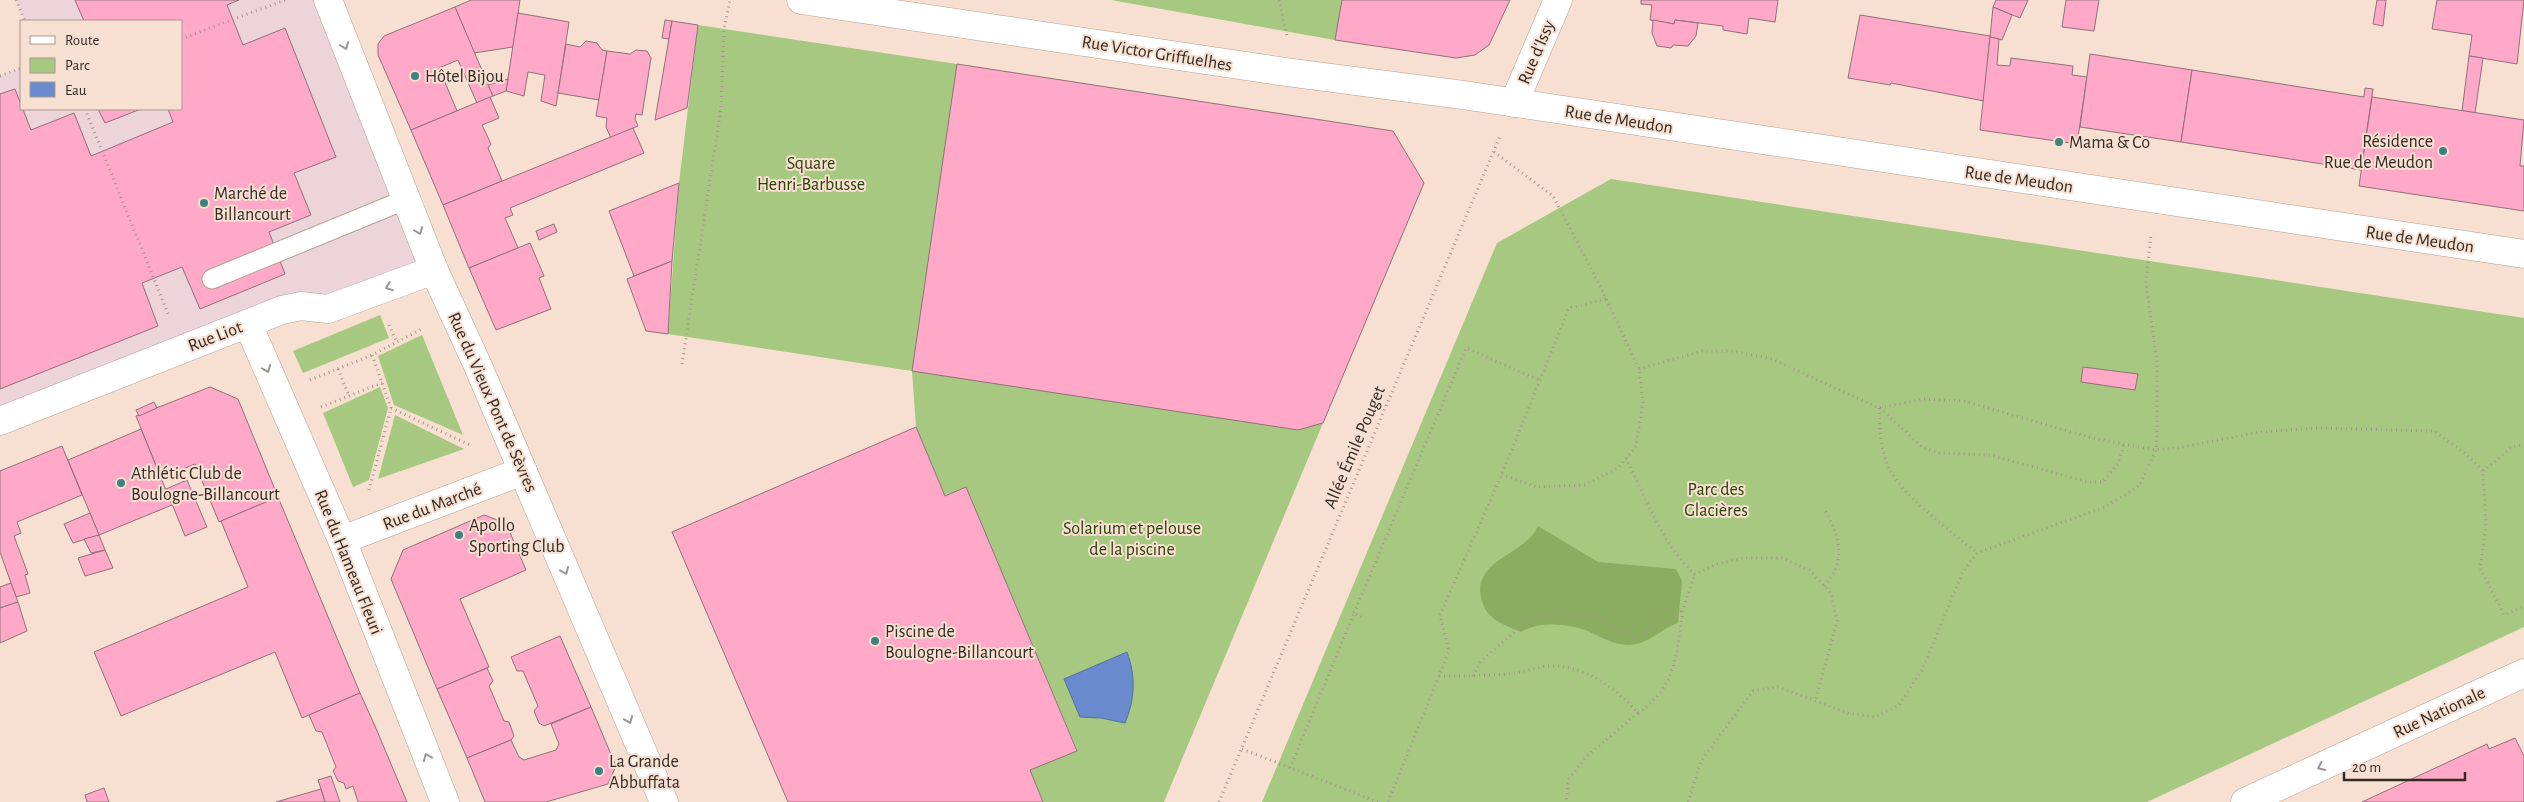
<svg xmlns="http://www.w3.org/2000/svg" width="2524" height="802" viewBox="0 0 2524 802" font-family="'Alegreya Sans',sans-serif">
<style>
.commercial{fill:#edd3da}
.green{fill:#a6c880}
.forest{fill:#8bad62}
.water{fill:#698ace;stroke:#596e9c}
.building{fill:#ffa8c7;stroke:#8c737b}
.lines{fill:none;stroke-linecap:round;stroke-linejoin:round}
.service-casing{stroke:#b59f91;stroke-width:21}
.minor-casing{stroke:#b59f91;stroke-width:29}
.path{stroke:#a6958a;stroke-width:3;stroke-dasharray:1 4;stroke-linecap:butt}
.service{stroke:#fff;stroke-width:19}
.minor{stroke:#fff;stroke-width:28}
.oneway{stroke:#9a9592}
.poi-dot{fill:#3c837f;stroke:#f7e0d1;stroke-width:2}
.labels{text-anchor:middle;stroke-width:4;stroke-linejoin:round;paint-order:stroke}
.street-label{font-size:18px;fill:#342b26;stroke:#f7e0d1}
.poi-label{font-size:18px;fill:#342b26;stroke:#f7e0d1;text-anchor:start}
.park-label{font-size:18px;fill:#2c4109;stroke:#f7e0d1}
</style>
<rect width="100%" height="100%" fill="#f7e0d1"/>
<path class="commercial" d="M16,0h312l106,270 -434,155v-349l21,-8v41h160v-88h-156z"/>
<g class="green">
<path d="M1111,0h231l-7,40z"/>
<path d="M698,25l259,39 366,359 -159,379h-121l-13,-32 47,-20 -111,-262 -21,8 -29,-69 -4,-56 -244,-37 11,-151z"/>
<path d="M1611,179l913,139v309l-377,175h-885l235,-559z"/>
<path d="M380,315l9,23 -86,35 -10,-22z"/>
<path d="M422,335l41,100 -69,-30 -16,-49z"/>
<path d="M380,387l8,21 -19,72 -16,7 -30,-74z"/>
<path d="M395,415l69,34 -86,30z"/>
</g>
<path class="forest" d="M1538,526l60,36 78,7 6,12 -4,42c-17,6 -31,22 -49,22 -21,0 -36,-15 -55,-18 -17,-4 -39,-4 -53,5 -19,-8 -36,-13 -40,-35 -8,-38 46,-43 57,-71z"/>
<path class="water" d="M1127,652c9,24 8,47 -2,71l-24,-5 -21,-1 -16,-38z"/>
<g class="building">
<path d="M75,0h164l-12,5 16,40 42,-17 51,129 -42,16 17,42 -42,17 16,42 -85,35 -18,-42 -40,16 16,43 -158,63v-295l15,-5 16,41 43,-17 17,43 82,-34 -5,-13h13v-88h-97z"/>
<path d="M471,0h49l-7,47 -39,6 -19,-46z"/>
<path d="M1342,0h168l-21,45 -14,10 -19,3 -121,-18z"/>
<path d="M1641,0h137l-3,22 -26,-4 -2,16 -24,-4v-4l-48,-6 -1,4 -24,-4 2,-15 -11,-1z"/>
<path d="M1996,0h32l-8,18 -27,-11z"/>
<path d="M2066,0h33l-5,31 -32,-4z"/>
<path d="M2377,0h9l-3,26 -10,-2z"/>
<path d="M2437,0h87l-7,64 -48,-8 3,-21 -40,-6z"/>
<path d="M455,7l38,89 -16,7 -19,-43 -19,8 18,43 -46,19 -33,-75v-11l6,-8z"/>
<path d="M1993,7l19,8 -10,25 -12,-3z"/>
<path d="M518,13l51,9 -13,84 -15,-5 4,-26 -17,-3 -4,24 -18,-5z"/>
<path d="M1860,15l130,21 -6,65 -93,-18 -1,2 -42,-7z"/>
<path d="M665,20l7,1 -3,18 -7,-1z"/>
<path d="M1653,20l21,4 1,-4 23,3 -2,13 -8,10 -15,-1 -2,3 -14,-2 -5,-13z"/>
<path d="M672,21l26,4 -11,83 -32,12z"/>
<path d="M1990,37l9,2 -2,26 13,1 1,-8 62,8 -1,9 15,2 -10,67 -97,-14z"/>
<path d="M586,41l11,2 5,7 5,1 -8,49 -41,-7 8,-49 14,3z"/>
<path d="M636,50l11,1 4,7 -9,57 -6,-1 -1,5 3,7 -27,12 -5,-11 1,-9 -11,-2 11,-65 23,3z"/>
<path d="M2090,54l102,16 -11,72 -101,-15z"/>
<path d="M2469,56l14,2 -8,55 -13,-2z"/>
<path d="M957,64l436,67 31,52 -101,240 -25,7 -386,-59z"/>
<path d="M2192,70l172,27 1,-9 8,1 -12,81 -180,-28z"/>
<path d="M508,79l-2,12 -13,5 -5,-11z"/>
<path d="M490,97l9,21 -17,7 9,19 -3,4 14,33 -59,24 -32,-75z"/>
<path d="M2372,97l152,23 -4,46h4v45l-165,-25z"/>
<path d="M98,109h43l-36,14z"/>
<path d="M633,128l11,25 -134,55 3,7 -8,3 13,30 -49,20 -26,-63z"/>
<path d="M679,183l-7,78 -38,15 -25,-65z"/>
<path d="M554,224l3,8 -18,8 -3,-9z"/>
<path d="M530,243l14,33 -5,2 12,31 -55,21 -27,-62z"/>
<path d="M672,261l-4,73 -22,-3 -19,-52z"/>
<path d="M2083,367l55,7 -3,16 -54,-8z"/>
<path d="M210,387l28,12 40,98 -59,25 -24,-58 -34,14 -25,-62z"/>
<path d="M154,402l3,6 -18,8 -3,-6z"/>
<path d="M916,427l29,69 21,-9 111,264 -47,19 13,32h-255l-116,-270z"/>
<path d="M141,429l31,76 -73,30 -31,-75z"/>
<path d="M62,446l20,49 -65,27 4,11 -7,3 14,38 -3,1 5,18 -14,4 -16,-45v-81z"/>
<path d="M187,480l20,47 -22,9 -19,-47z"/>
<path d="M278,497l82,196 -58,25 -27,-66 -154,64 -27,-64 154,-65 -27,-66z"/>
<path d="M90,513l9,22 -26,8 -9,-19z"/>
<path d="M484,515l22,8 20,47 -66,29 29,68 -52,22 -46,-110 12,-29z"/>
<path d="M99,535l6,15 -14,3 -7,-14z"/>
<path d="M105,550l8,18 -28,8 -7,-18z"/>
<path d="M11,583l7,19 -18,6v-21z"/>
<path d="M18,602l9,29 -27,12v-35z"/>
<path d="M560,636l31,71 -47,19 -5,-3 -5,-12 4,-5 -15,-35h-6l-6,-14z"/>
<path d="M487,668l6,13 -4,5 15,35 5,1 5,14 -3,4 -44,18 -30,-69z"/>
<path d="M360,693l15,33 32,76h-49l-5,-16 -7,3 -2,-6 -6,-2 -5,-10 3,-4 -14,-35 -6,-1 -7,-16z"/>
<path d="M591,707l25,59 -8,18 -62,18h-61l-18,-44 44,-18 8,17 5,3 32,-10 3,-6 -8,-20z"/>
<path d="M2515,738l9,18v46h-162l125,-58 2,5z"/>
<path d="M331,776l9,26h-15l-4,-13 -3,-9z"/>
<path d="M104,788l5,14h-22l-2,-7z"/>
<path d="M321,789l4,13h-49z"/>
</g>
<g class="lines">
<defs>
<path id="service" d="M212,279l195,-80"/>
<g id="minor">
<path d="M328,0l106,270 44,96 186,436"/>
<path d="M801,0l485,72 177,23 1061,159"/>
<path d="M1514,103l44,-103"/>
<path d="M248,324l94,216 103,262"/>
<path d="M0,421l282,-111 19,-4 27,3 106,-39"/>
<path d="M342,540l181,-69"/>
<path d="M2245,802l279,-129"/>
</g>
</defs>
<use href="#service" class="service-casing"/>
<use href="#minor" class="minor-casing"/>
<g class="path">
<path d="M16,0l9,21"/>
<path d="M1279,0l8,36"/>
<path d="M181,39l104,-39"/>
<path d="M0,76l21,-8"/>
<path d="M85,109l84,207"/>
<path d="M1494,152l59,44 46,88 40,85 4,33 -7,44 -17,21 -34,18 -49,2 -34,-13"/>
<path d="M389,325l8,18"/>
<path d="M682,364l39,-256 3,-79 6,-29"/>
<path d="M338,369l11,27"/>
<path d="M1639,369l63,-18h31l39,8 107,49 45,-9 39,2 133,38 60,11 21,-2 82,-16 60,-4 115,3 32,23 17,17 3,55 -6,42 24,47 20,-9"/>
<path d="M310,380l62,-25"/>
<path d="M321,407l61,-24"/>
<path d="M391,408l-19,-53 50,-26"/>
<path d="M1879,408c1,21 1,41 10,60 15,30 62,63 88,85"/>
<path d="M1880,408l41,38 17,7 52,2 98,27h15l15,-18 6,-20"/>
<path d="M1626,458c18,36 38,90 69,116l22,-10 26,-6h39l27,12 22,23 6,28 -22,81"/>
<path d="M2483,471l29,-24 12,-2"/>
<path d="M369,490l22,-82 81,38"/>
<path d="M1824,586c22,-23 17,-50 1,-75"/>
<path d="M1354,613l112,-265 73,32"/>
<path d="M1439,676c26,0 51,0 77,-3 12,-2 25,-8 38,-7 31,0 65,24 84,47l-51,43 -18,23 -3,23"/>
<path d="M1473,676l9,-16 49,-42 27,-8 36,8 43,19 46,-27"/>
<path d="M1638,713c41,-29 37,-58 45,-102 3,-13 8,-25 12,-37"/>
<path d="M1242,749l136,53"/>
<path d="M1290,768l64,-155 9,5"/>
<path d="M1219,802l281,-666"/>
<path d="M1388,802l61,-151 -9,-36 62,-141 67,-166 37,-9"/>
<path d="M1688,802l13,-41 52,-70 25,-4 70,26 27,4 24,-12 23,-35 40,-96 15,-21 128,-46 34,-21 17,-36 1,-24v-65l-11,-77 5,-50"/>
</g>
<use href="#service" class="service"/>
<use href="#minor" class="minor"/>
</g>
<defs><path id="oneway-chevron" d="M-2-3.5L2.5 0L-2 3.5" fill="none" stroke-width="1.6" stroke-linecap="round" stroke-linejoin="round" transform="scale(1.25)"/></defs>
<g class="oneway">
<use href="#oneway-chevron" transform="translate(345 46) rotate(69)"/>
<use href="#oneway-chevron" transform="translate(419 231) rotate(69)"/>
<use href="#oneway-chevron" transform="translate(389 287) rotate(159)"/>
<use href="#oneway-chevron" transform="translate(267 369) rotate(68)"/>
<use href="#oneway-chevron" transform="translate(565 571) rotate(67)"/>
<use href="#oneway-chevron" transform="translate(629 720) rotate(67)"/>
<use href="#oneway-chevron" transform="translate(427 757) rotate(-112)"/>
<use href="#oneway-chevron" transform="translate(2321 767) rotate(155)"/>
</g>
<g class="poi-dot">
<circle cx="415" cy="76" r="5"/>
<circle cx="2059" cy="142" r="5"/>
<circle cx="2443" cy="151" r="5"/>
<circle cx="204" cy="203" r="5"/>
<circle cx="121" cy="483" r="5"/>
<circle cx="459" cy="535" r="5"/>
<circle cx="875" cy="641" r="5"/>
<circle cx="599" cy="771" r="5"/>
</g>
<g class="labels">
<g class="street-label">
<text transform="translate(1536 52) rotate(-67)" y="6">Rue d'Issy</text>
<text transform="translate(1157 53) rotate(9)" y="6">Rue Victor Griffuelhes</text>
<text transform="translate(1619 119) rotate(9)" y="6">Rue de Meudon</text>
<text transform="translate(2019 179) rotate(8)" y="6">Rue de Meudon</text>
<text transform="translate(2420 239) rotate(8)" y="6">Rue de Meudon</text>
<text transform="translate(215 336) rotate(-21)" y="6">Rue Liot</text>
<text transform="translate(493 402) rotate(66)" y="6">Rue du Vieux Pont de Sèvres</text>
<text transform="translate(1354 447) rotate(-67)" y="6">Allée Émile Pouget</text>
<text transform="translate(432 506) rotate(-21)" y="6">Rue du Marché</text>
<text transform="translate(349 562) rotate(68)" y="6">Rue du Hameau Fleuri</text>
<text transform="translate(2439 712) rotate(-25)" y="6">Rue Nationale</text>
</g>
<g class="poi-label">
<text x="425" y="82">Hôtel Bijou</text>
<text x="2433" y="147" text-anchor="end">Résidence<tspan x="2433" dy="21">Rue de Meudon</tspan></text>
<text x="2069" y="148">Mama &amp; Co</text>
<text x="214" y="199">Marché de<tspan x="214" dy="21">Billancourt</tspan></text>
<text x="131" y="479">Athlétic Club de<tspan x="131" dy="21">Boulogne-Billancourt</tspan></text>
<text x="469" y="531">Apollo<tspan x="469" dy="21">Sporting Club</tspan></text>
<text x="885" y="637">Piscine de<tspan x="885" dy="21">Boulogne-Billancourt</tspan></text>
<text x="609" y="767">La Grande<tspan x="609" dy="21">Abbuffata</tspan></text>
</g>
<g class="park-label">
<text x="811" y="169">Square<tspan x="811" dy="21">Henri-Barbusse</tspan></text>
<text x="1716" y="495">Parc des<tspan x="1716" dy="21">Glacières</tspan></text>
<text x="1132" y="534">Solarium et pelouse<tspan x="1132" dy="21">de la piscine</tspan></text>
</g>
</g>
<rect x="20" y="20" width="162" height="90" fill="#f7e0d1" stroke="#a9988d"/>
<rect x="30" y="36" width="25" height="8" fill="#ffffff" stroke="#a9988d"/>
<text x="65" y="45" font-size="15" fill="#342b26">Route</text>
<rect x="30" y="58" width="25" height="15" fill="#a6c880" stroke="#a9988d"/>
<text x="65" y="70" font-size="15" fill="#342b26">Parc</text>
<rect x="30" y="82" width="25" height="15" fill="#698ace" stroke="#a9988d"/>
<text x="65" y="95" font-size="15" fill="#342b26">Eau</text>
<path d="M2344 772v8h121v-8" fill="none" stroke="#342b26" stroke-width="2.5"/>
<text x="2352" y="772" font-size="15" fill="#342b26" stroke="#f7e0d1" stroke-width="4" paint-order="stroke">20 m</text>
</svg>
